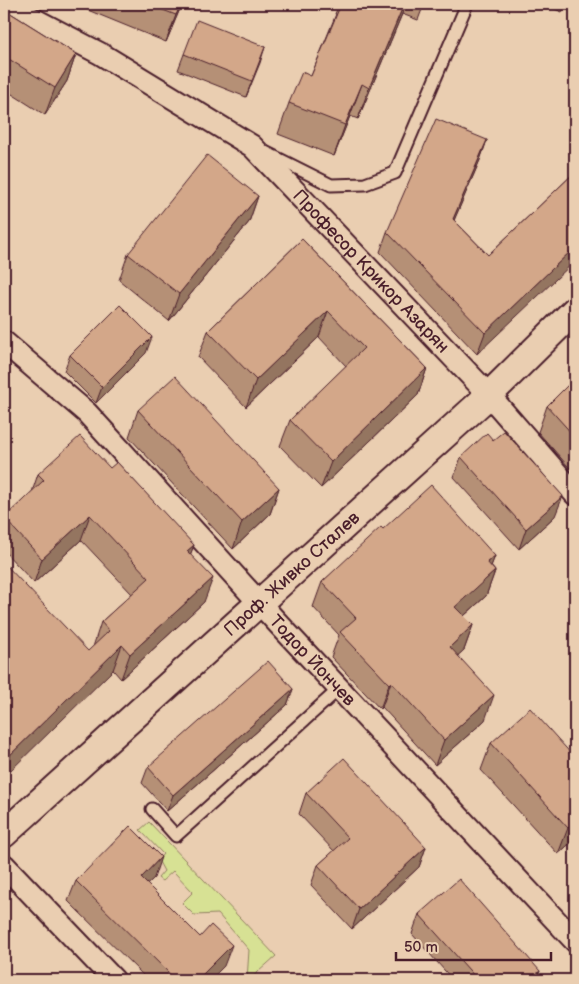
<svg xmlns="http://www.w3.org/2000/svg" width="579" height="984" viewBox="0 0 579 984" font-family="'Balsamiq Sans',sans-serif">
<style>
.green{fill:#d7e194;stroke:#908060}
.lines{fill:none;stroke-linecap:round;stroke-linejoin:round}
.service-casing{stroke:#4a1f2b;stroke-width:15}
.minor-casing{stroke:#4a1f2b;stroke-width:25}
.tertiary-casing{stroke:#4a1f2b;stroke-width:30}
.service{stroke:#eaceb1;stroke-width:11}
.minor{stroke:#eaceb1;stroke-width:21}
.tertiary{stroke:#eaceb1;stroke-width:26}
.wall{fill:#b59076;stroke:#4a1f2b}
.shaded-wall{fill:#947560;stroke:#4a1f2b}
.building{fill:#d3a789;stroke:#4a1f2b}
.labels{text-anchor:middle;stroke-width:4.5;stroke-linejoin:round;paint-order:stroke}
.street-label{font-size:18px;fill:#4a1f2b;stroke:#eaceb1}
</style>
<rect width="100%" height="100%" fill="#eaceb1"/>
<filter id="ink" filterUnits="userSpaceOnUse"><feTurbulence type="fractalNoise" baseFrequency=".02" numOctaves="2"/><feDisplacementMap in="SourceGraphic" scale="10" xChannelSelector="R" yChannelSelector="G"/><feConvolveMatrix kernelMatrix="1 2 1 2 8 2 1 2 1" color-interpolation-filters="sRGB"/></filter>
<g filter="url(#ink)">
<path class="green" d="M149,822l127,134 -27,24h-2l2,-30 -31,-36 -24,1 -12,-12 11,-11 -20,-21 -11,10 -4,-3 6,-7 -6,-11 5,-6 -23,-24z"/>
<g class="lines">
<defs>
<g id="service">
<path d="M265,152l66,33 34,-1 30,-11 72,-169"/>
<path d="M152,809l24,27 163,-147"/>
</g>
<g id="minor">
<path id="s1" d="M5,4l96,50 151,92 237,249 86,99"/>
<path id="s2" d="M4,342l83,71 187,206 301,322"/>
<path d="M4,865l110,115"/>
</g>
<g id="tertiary">
<path id="s3" d="M4,834l485,-439 86,-85"/>
</g>
</defs>
<use href="#service" class="service-casing"/>
<use href="#minor" class="minor-casing"/>
<use href="#tertiary" class="tertiary-casing"/>
<use href="#service" class="service"/>
<use href="#minor" class="minor"/>
<use href="#tertiary" class="tertiary"/>
</g>
<g class="wall">
<path d="M73,4h109l-16,38z"/>
<path d="M339,4h85l-6,16 -16,-6 -44,105 -8,-3 -16,40 -56,-22 11,-31 22,-27 25,-62h-1z"/>
<path d="M542,4h33v3l-1,2 -9,-4 -3,7z"/>
<path d="M4,9l72,45 -9,27 -22,34 -41,-26z"/>
<path d="M265,47l-19,50 -68,-27 6,-16z"/>
<path d="M487,140l-7,20 -26,60 34,35 87,-83 -98,182 -97,-102 7,-20z"/>
<path d="M258,196l-9,26 -80,99 -50,-41 9,-26z"/>
<path d="M302,239l125,129 -9,27 -97,93 -41,-42 10,-26 56,-54 -27,-29 -73,70 -48,-50 10,-26z"/>
<path d="M146,353l-50,50 -32,-32 6,-16z"/>
<path d="M575,378v96l-37,-42 9,-26z"/>
<path d="M138,410l141,78 -9,26 -37,35 -104,-112z"/>
<path d="M461,457l94,59 -36,33 -65,-72z"/>
<path d="M110,468l84,77 -4,10 14,47 -83,77 -28,-32 8,-25 31,-28 -51,-54 -47,43 -30,-32v-33l28,-26 6,-18z"/>
<path d="M383,529l112,27 -4,10 4,5 -9,25 -22,20 9,9 -9,25 -6,5 27,65 -50,45 -53,-58 -2,2 -49,-52 8,-22 -26,-28 9,-25z"/>
<path d="M293,689l-6,16 -120,106 -25,-28 6,-16z"/>
<path d="M491,743l84,15v81l-17,15 -77,-84z"/>
<path d="M306,793l120,54 -7,20 -67,62 -41,-44 7,-20 16,-14 -35,-37z"/>
<path d="M154,878l-7,6 77,82 -14,14h-62l-80,-79 8,-20z"/>
<path d="M419,914l121,57 -4,9h-83l-41,-46z"/>
</g>
<g class="shaded-wall">
<path d="M181,4h1l-16,38 10,-27z"/>
<path d="M404,4h1l-3,10 -44,105 11,-31z"/>
<path d="M265,47l-5,16 -14,34 6,-16z"/>
<path d="M76,54l-9,27 -22,34 10,-27z"/>
<path d="M362,84l-12,32 -16,40 11,-31z"/>
<path d="M487,140l-7,20 -34,79 7,-20z"/>
<path d="M258,196l-9,26 -80,99 10,-27z"/>
<path d="M575,247v14l-98,93 8,-21z"/>
<path d="M328,311l-9,26 -73,70 10,-27z"/>
<path d="M152,337l-6,16 -50,50 6,-16z"/>
<path d="M427,368l-9,27 -97,93 10,-26z"/>
<path d="M279,488l-9,26 -37,35 9,-27z"/>
<path d="M563,496l-8,20 -36,33 7,-20z"/>
<path d="M90,515l-9,25 -47,43 8,-24z"/>
<path d="M194,545l-9,24 2,-18z"/>
<path d="M495,556l-9,23 9,-8 -9,25 -40,36 9,-25 32,-45z"/>
<path d="M213,578l-9,24 -83,77 9,-25z"/>
<path d="M473,625l-9,25 -23,21 9,-24z"/>
<path d="M122,645l-9,25 -109,107v-16z"/>
<path d="M391,682l-9,25 -2,2 9,-25z"/>
<path d="M293,689l-6,16 -120,106 6,-16z"/>
<path d="M494,695l-9,25 -50,45 9,-25z"/>
<path d="M575,821v18l-17,15 10,-26z"/>
<path d="M426,847l-7,20 -67,62 7,-20z"/>
<path d="M161,857l-7,21 -21,20 8,-20z"/>
<path d="M232,945l-8,21 -14,14h-13z"/>
<path d="M540,971l-4,9h-7z"/>
</g>
<g class="building">
<path d="M147,4h34l-5,11z"/>
<path d="M341,4h63l-35,84 -7,-4 -17,41 -56,-22 13,-31 9,4z"/>
<path d="M4,9l72,45 -21,34 -51,-32z"/>
<path d="M197,20l68,27 -13,34 -68,-27z"/>
<path d="M436,119l51,21 -34,79 35,36 87,-83v75l-90,86 -98,-101z"/>
<path d="M207,155l51,41 -79,98 -51,-40z"/>
<path d="M302,239l125,129 -96,94 -41,-42 74,-72 -36,-37 -72,69 -48,-49z"/>
<path d="M120,305l32,32 -50,50 -32,-32z"/>
<path d="M175,376l104,112 -37,34 -104,-112z"/>
<path d="M575,378v59l-28,-31z"/>
<path d="M504,431l59,65 -37,33 -65,-72 26,-24 6,7z"/>
<path d="M80,436l30,32 7,-6 77,83 -7,6 26,27 -83,76 -8,-9 -118,116v-198l84,88 21,-20 -8,-9 48,-44 -59,-63 -48,44 -38,-41 40,-38 -6,-6z"/>
<path d="M431,485l64,71 -8,6 8,9 -40,36 18,18 -23,22 44,48 -50,45 -53,-58 -2,2 -49,-52 16,-14 -34,-36 59,-55 2,2z"/>
<path d="M268,661l25,28 -120,106 -25,-28z"/>
<path d="M530,708l45,50v63l-7,7 -77,-85z"/>
<path d="M344,758l82,89 -67,62 -41,-44 30,-27 -42,-45z"/>
<path d="M130,826l31,31 -20,21 59,59 11,-12 21,20 -35,35h-21l-100,-99z"/>
<path d="M459,879l81,92 -11,9h-51l-59,-66z"/>
</g>
</g>
<g class="labels">
<g class="street-label">
<text dy="6" stroke="none"><textPath href="#s1" startOffset="458">Професор Крикор Азарян</textPath></text>
<text dy="6" stroke="none"><textPath href="#s3" startOffset="388">Проф. Живко Сталев</textPath></text>
<text dy="6" stroke="none"><textPath href="#s2" startOffset="444">Тодор Йончев</textPath></text>
</g>
</g>
<rect width="579" height="984" fill="none" stroke="#eaceb1" stroke-width="20"/>
<rect x="10" y="10" width="559" height="964" fill="none" stroke="#4a1f2b" stroke-width="2" filter="url(#ink)"/>
<path d="M396 952v8h155v-8" fill="none" stroke="#4a1f2b" stroke-width="2.5"/>
<text x="404" y="952" font-size="15" fill="#4a1f2b" stroke="#eaceb1" stroke-width="4" paint-order="stroke">50 m</text>
</svg>
